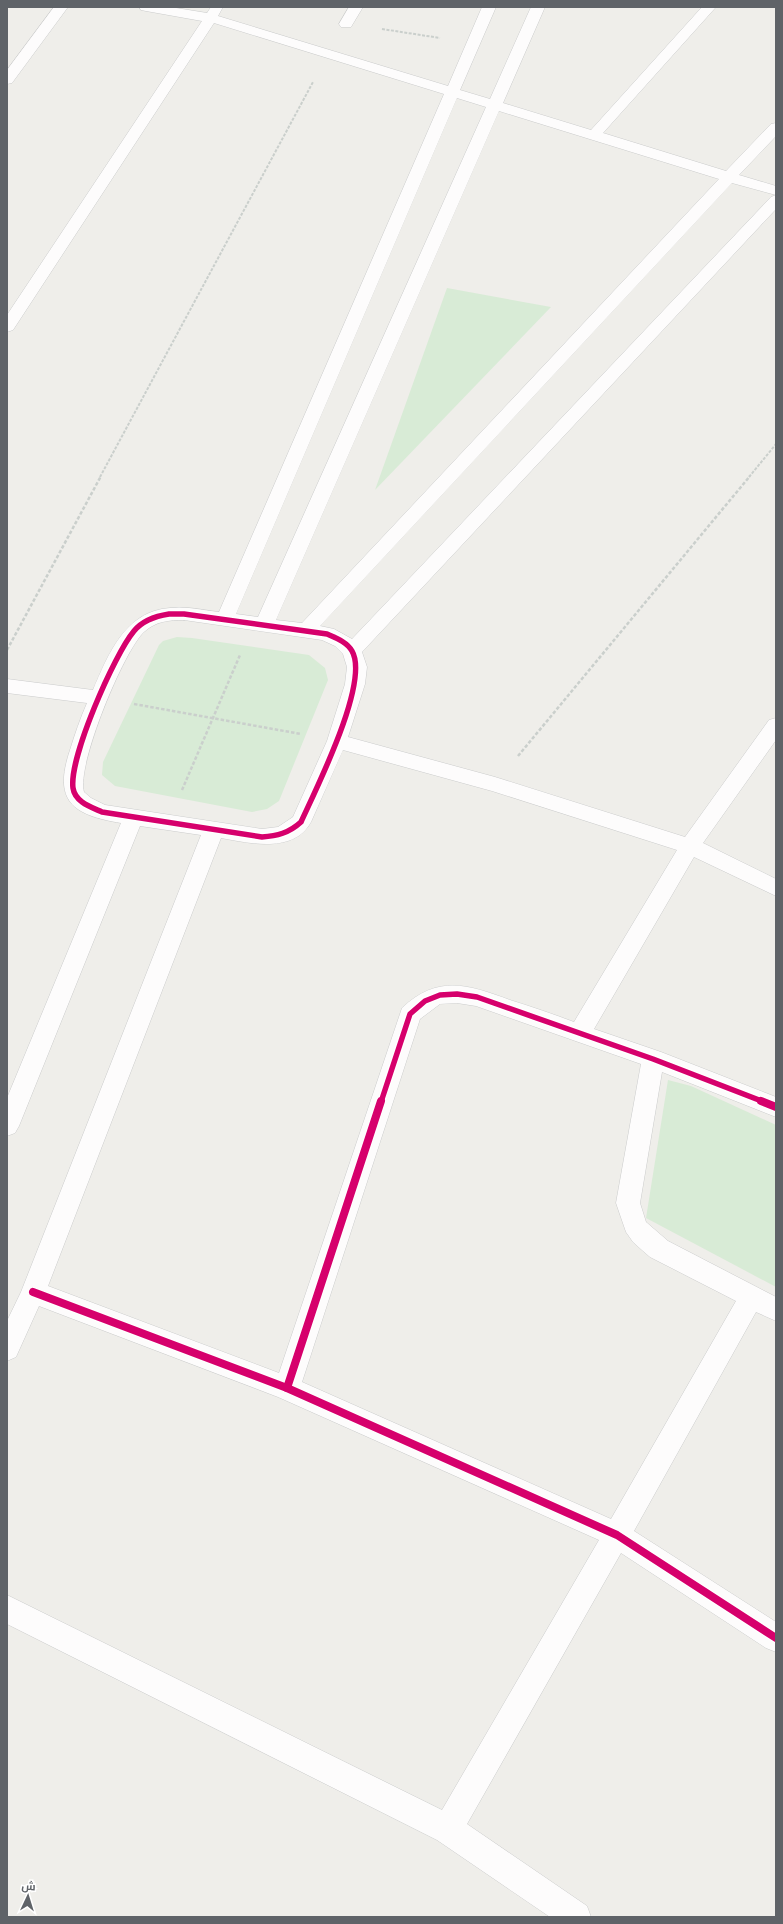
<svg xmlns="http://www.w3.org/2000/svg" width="783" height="1924" viewBox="0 0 783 1924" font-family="'Fira Sans',Cairo,sans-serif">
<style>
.green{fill:#d8ebd6}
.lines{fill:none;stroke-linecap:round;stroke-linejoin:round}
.street-casing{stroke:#cbcccc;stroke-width:1}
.path-far1{stroke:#cacfcc;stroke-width:2;stroke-dasharray:3 1.5;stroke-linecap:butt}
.path{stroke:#cacfcc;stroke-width:2.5;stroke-dasharray:3.5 2;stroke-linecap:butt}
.street{fill:#fdfcfc;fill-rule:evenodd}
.cycleway-far1-casing{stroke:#fff;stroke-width:8}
.cycleway-casing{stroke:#fff;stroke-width:10}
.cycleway-far1{stroke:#d6006c;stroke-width:5.5}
.cycleway{stroke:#d6006c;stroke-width:8}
</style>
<rect width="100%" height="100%" fill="#efeeea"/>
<g class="green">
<path d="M447,288l104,19 -176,183z"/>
<path d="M177,637l15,1 117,17 16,13 3,12 -49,121 -12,8 -15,3 -137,-26 -13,-11 1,-13 56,-117 4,-4z"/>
<path d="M668,1080l23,6 85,39v162l-130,-69z"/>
</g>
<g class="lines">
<defs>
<g id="street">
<path d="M54,7h14l-56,76 -5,1v-14z"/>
<path d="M139,7h31l37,6 4,-6h12l-5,9 230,70 34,-79h14l-36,83 30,9 41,-92h14l-42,96 88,27 111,-123h14l-113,126 123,38 45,-47 5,-1v13l-37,39 37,11v23l-414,443 5,15 -2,17 -17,53 147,40 190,60 84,-117 7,-2v22l-73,103 73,36v17l-82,-39 -100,172 67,23 115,45v20l-114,-45 -22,131 6,19 22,19 108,56v24l-20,-9 -122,219 142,91v30l-10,-4 -145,-95 -154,271 120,82 4,11h-41l-113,-77 -430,-216v-29l435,215 157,-270 -321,-143 -239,-91 -23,51 -9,4v-40l14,-29 180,-457 -61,-9 -121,300 -4,7 -8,3v-38l114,-275c-49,-8 -68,-22 -51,-73 5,-16 10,-31 17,-47l-80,-10v-14l86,11c15,-35 32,-79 77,-82 16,-2 32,2 49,4l225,-518 -230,-71 -199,304 -2,3 -6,2v-17l195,-294 -56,-10 -5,-1zM457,98l29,9 -228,510 -22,-3zM499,111l220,68 -417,444 -26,-3zM732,183l44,12 -5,2 -419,442 -18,-10 -14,-3zM184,620l138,20 13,6 8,8 4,13 -2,17 -18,57 -34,76 -15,10 -16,2 -157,-24 -14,-7 -7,-6c-8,-26 40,-142 60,-160 12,-11 25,-12 40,-12zM343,750l149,41 185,59 -103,172c-21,-8 -42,-15 -64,-22 -41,-15 -72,-26 -108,8l-123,365 -231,-87 173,-448c28,5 73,16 90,-16zM457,1003l19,3 165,58 -25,139 10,29 7,10 10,9 7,6 86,44 -125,218 -309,-137 118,-363 20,-15z"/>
<path d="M349,7h14l-12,20h-10l-2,-3z"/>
</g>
</defs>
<use href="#street" class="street-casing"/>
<g class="path-far1">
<path d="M382,29l58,9"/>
<path d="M100,477l213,-395"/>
<path d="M749,477l27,-33"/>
</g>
<g class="path">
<path d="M7,650l94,-174"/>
<path d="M134,704l167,30"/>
<path d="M518,756l232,-280"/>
<path d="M182,790l58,-135"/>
</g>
<use href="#street" class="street"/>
<defs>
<g id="cycleway-far1">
<path d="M169,614h15l143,20c9,4 20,8 25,17 18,31 -36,138 -51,171 -12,11 -24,14 -39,15l-160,-25c-11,-5 -27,-10 -29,-24 -4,-30 41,-133 61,-157 9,-11 22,-15 35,-17z"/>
<path d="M381,1102l29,-88 15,-13 15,-6 17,-1 20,3 176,62 111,43"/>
</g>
<g id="cycleway">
<path d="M761,1101l15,6"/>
<path d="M33,1292l254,96 330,147 159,103"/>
<path d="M287,1388l94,-287"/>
</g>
</defs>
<use href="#cycleway-far1" class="cycleway-far1-casing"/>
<use href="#cycleway" class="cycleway-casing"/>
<use href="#cycleway-far1" class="cycleway-far1"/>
<use href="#cycleway" class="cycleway"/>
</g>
<rect width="783" height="1924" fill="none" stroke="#5f6368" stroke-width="16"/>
<g transform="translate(28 1896) rotate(4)" stroke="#ffffff" stroke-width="3" paint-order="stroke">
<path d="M0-3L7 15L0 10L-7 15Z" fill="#5f6368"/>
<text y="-6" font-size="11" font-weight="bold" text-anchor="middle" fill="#5f6368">ش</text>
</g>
</svg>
